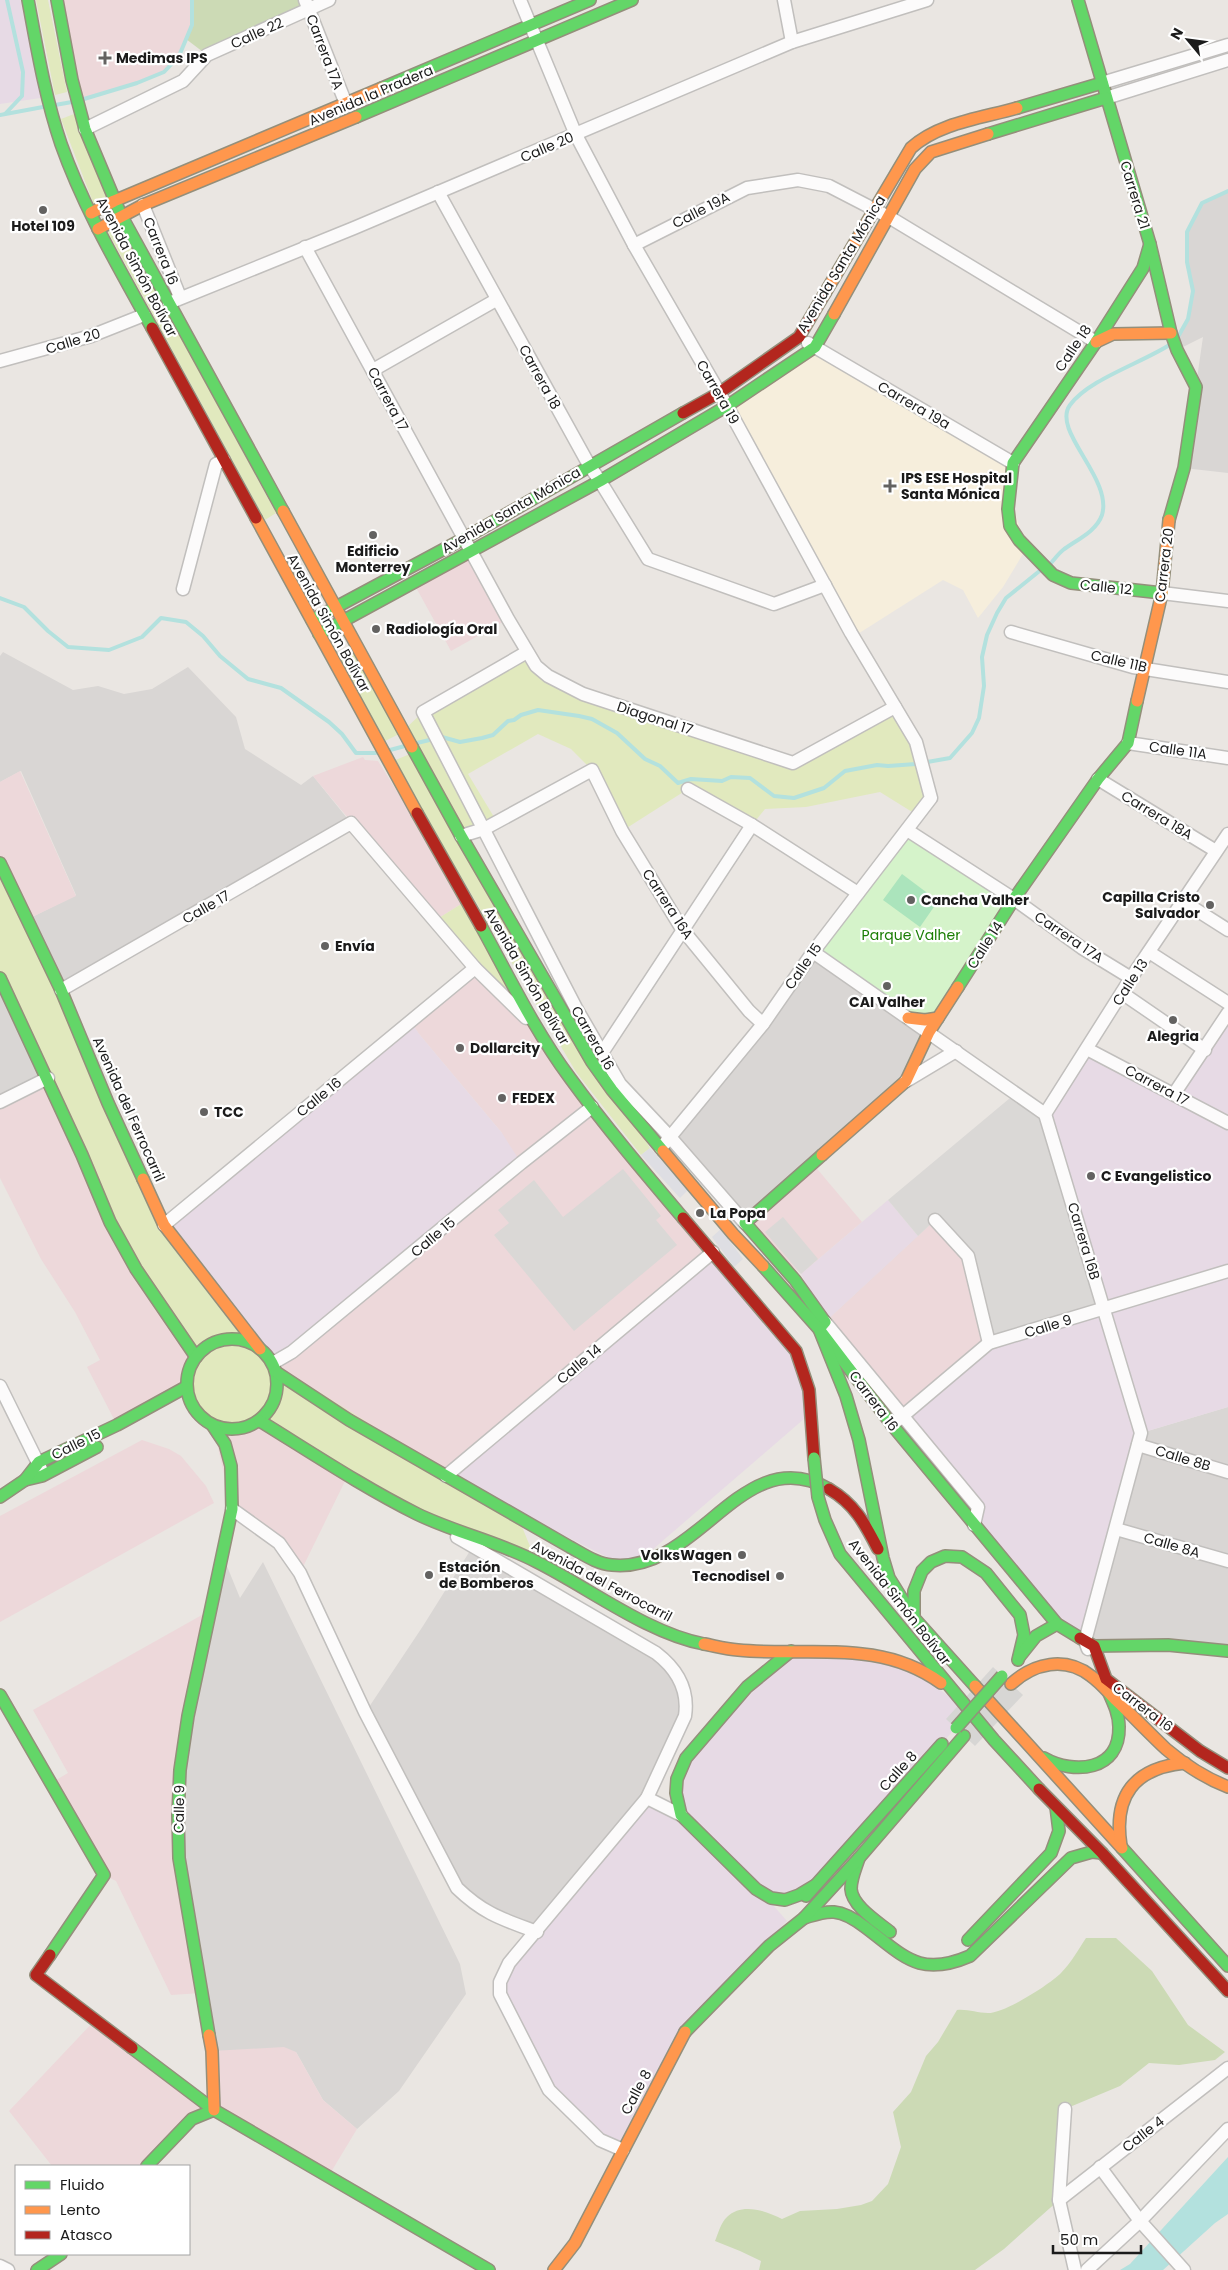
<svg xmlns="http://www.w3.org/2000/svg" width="1228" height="2270" viewBox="0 0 1228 2270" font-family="Poppins,sans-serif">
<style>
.residential{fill:#d9d6d4}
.commercial{fill:#edd8da}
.industrial{fill:#e7dae5}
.education{fill:#f6eedc}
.grass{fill:#e1e9be}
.forest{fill:#ccdab5}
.park{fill:#d5f3ca}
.pitch{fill:#abe4bc}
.parking{fill:#dad8d6}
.plaza{fill:#dedee3}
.water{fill:#b3e1de}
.pier{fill:#d7d6d4}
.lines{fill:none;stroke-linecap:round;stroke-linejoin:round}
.stream{stroke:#b3e1de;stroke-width:4}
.street-casing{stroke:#c1bfbd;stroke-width:15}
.fast-casing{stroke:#948f7b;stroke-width:14}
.slow-casing{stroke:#948f7b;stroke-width:14}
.jam-casing{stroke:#948f7b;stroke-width:14}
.street{stroke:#fcfbfb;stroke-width:12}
.fast{stroke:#63d668;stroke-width:11}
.slow{stroke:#ff974d;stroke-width:11}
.jam{stroke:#b3261e;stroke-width:11}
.fast-bridge-casing{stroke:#948f7b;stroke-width:14;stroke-linecap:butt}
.fast-bridge{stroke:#63d668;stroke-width:11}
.poi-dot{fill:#636261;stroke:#fff;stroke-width:2}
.labels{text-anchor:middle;stroke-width:4.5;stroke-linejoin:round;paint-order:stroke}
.street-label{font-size:14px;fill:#1b1b1b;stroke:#fff}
.poi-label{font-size:14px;font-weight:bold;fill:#1b1b1b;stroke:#fff;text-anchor:start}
.park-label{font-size:14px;fill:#1a7d04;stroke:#fff}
</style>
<rect width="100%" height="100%" fill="#eae6e2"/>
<g class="residential">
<path d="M1228,191v282l-44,-5 19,-131 -26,13 -2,-9 13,-22 5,-28 -6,-29v-30l15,-29z"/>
<path d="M3,652l70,38 25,-4 26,8 28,-5 36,-22 48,50 9,32 56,36 12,-9 38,47 -290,167 -33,-71 48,-24 -55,-124 -21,11v-126z"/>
<path d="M0,884l84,207 -84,34z"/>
<path d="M813,952l116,80 -23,49 -161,142 -75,-86z"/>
<path d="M1228,1407v244l-143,-10 56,-208z"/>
<path d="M473,1546l183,107 30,47 -39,98 -110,134 -80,-44 -92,-175 58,-87z"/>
<path d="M222,1554l18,44 23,-36 197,402 6,30 -67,97 -42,38 -34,-29 -27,-48 -84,-1 -34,-236z"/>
</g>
<g class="commercial">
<path d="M57,0h135v25l-13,31 -15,16 -27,11 -59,18z"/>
<path d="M471,553l37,66 -57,32 -38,-69z"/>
<path d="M363,757l2,3 13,1 88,140 -32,20 -121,-145z"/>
<path d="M20,771l56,125 -48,23 -28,-56v-81z"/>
<path d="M475,968l64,62 174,222 -267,224 -173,-113 229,-230 -83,-99 -8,-12z"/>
<path d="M48,1078l148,279 -10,30 -69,38 -30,-58 13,-7 -25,-48 -34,-53 -41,-81v-76z"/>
<path d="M813,1164l49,58 -61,52 -56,-51z"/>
<path d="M935,1220l33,36 21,87 -88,74 -76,-95z"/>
<path d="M260,1421l88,54 -48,98 -21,-30 -47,-34 -19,-83 16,4 16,-2z"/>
<path d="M142,1440l27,9 12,7 25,30 8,17 -214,119v-106z"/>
<path d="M209,1611l-31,204 23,178 -30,2 -55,-114 -12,-6 -53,-92 17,-10 -35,-63z"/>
<path d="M96,2019l117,91 -1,-59 72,-4 12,5 27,48 34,29 -29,48 -114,-67 -67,56h-95l-43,-55z"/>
</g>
<g class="industrial">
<path d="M0,0h28l19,97 -47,7z"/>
<path d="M1228,1013v394l-87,26 -56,208 -28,-17 -156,-207 88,-74 56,-229 42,-65 87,45z"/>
<path d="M411,1022l8,12 83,99 19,30 -248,200 -109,-138z"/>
<path d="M888,1200l30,36 -93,86 -24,-48z"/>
<path d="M713,1252l75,88 24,72 -175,151 -14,2 -177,-89z"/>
<path d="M791,1651l106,7 73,54 -157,174 -41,18 15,17 -102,110 -62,119 -23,-10 -51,-50 -49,-96 9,-31 138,-165 33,16 -1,-44z"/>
</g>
<path class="education" d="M815,347l198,116 -4,29 17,57 -23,38 -25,31 -15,-28 -20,-10 -90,57 -126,-231z"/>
<g class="grass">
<path d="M36,0h12l19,92 -12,3z"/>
<path d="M74,114l35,89 -13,7 -35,-91z"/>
<path d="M116,218l160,295 -11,7 -161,-295z"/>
<path d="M351,646l48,88 -16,8 -48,-88z"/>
<path d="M527,652l21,24 245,87 102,-56 21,35 15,56 -14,17 -37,-23 -74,15 -41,2 -13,16 -64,-36 -66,42 -30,-61 -21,-21 -33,-15 -70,40 29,48 -36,14 -57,-106 19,-18z"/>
<path d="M410,754l240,394 -9,7 -65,-83 -183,-311z"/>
<path d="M0,863l164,362 96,124 13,14 245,154 18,44 -118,-47 -158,-93c-10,5 -19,9 -30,9 -40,0 -52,-43 -35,-73l-59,-88 -136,-291z"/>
<path d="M466,901l73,129 -105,-109z"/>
</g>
<g class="forest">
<path d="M192,0h113l4,10 -102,45 -21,-16 6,-14z"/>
<path d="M1086,1938h30l36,33 36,54 37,27 -10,8 -36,5 -30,-2 -29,23 -55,23 -6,91 -55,49 -29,21h-216l2,-9 -21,-10 -25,-10c3,-7 6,-19 12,-24 15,-15 39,-6 55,2l18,-8 37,-2 24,-4 11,-4 16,-17 13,-37 -8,-35 18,-20 15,-36 12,-14 19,-32c11,-1 20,3 31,3 17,0 61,-28 73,-40 10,-10 17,-23 25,-35z"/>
</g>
<path class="park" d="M907,830l107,69 -85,133 -116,-80z"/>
<path class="pitch" d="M902,874l36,27 -18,26 -37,-27z"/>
<g class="parking">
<path d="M1016,1093l29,21 60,194 -116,35 -21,-87 -33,-36 -17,16 -30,-36z"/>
<path d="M623,1169l38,47 -5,4 21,25 -103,86 -80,-96 15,-12 -11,-13 36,-30 29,37z"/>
<path d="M783,1217l35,42 -17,15 -36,-42z"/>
</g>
<g class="plaza">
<path d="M650,1148l38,42 -8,8 -39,-43z"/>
<path d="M721,1229l22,30 -9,8 -22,-30z"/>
</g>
<path class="water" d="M1228,2157v57l-13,9 -52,47h-43l10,-6z"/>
<path class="pier" d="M993,1667l30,28 -48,51 -29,-27z"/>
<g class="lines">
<g class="stream">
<path d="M84,99l53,-16 27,-11 15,-16 13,-31v-25"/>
<path d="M55,105l17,-3"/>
<path d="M5,114l17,-18 1,-24 -16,-72"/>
<path d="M0,115l43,-8"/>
<path d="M1179,335l9,-16 5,-28 -6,-29v-30l15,-29 26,-12"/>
<path d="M1050,564c4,-4 8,-10 13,-14 13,-10 33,-18 39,-35 11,-37 -51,-84 -32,-110 19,-26 72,-42 101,-61"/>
<path d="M0,598l24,9 24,24 20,16 41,3 33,-13 19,-19 25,4 17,14 17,20 28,23 33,9 48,34 13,12 14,19h20"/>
<path d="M417,743l25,-6 18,5 22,-4 11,-3 15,-14 6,-1 7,-5 17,-5 41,6 13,3 25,14 28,26 15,7 18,17 13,-4 31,2 9,-4 19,1 24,18 20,2 30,-10 21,-17 32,-6 11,1 28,-2 34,-6 22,-25 7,-15 5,-32 -2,-29 5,-22 10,-22 9,-15 36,-29"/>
<path d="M390,750l15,-4"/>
</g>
<defs>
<g id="street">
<path d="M305,0l41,104"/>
<path d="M520,0l56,135 58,110 93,161 124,227 65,109 15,56 -118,154 -50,72 -102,124"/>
<path d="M784,0l8,42"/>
<path d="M1102,83l126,-38"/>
<path d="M1106,98l122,-38"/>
<path d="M85,129l98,-48 24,-26 122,-55"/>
<path d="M438,192l151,273 11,16 48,78 126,45 51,-19"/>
<path d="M143,205l37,92"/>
<path d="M634,245l113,-57 51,-8 31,6 60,31 207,125"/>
<path d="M305,247l203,372 28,47 12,10 35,18 210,69 102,-56"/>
<path d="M169,303l185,-75 438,-186 135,-42"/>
<path d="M808,343l205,120"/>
<path d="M0,361l91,-25 53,-21"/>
<path d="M373,370l123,-70"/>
<path d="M183,589l33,-125 8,-4"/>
<path d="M1162,593l66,8"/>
<path d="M1011,632l122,35 95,15"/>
<path d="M527,652l-104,60 153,296 44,76 50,53 75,86"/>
<path d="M1128,743l100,15"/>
<path d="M1098,779l118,72"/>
<path d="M688,789l64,36 106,68"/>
<path d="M907,830l107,69 68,49 49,30"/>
<path d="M461,836l23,-7 108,-59 30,61 60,98 67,82 14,13"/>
<path d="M1184,902l44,28"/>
<path d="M813,952l232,162 96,319 -56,208 3,8"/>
<path d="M1149,952l79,51"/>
<path d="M61,990l290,-167 124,145 51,50"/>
<path d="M1122,993l83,57"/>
<path d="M1087,1049l141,74"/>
<path d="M602,1053l150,-228"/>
<path d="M906,1081l50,-30"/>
<path d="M1174,1094l54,-81"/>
<path d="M0,1102l48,-24"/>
<path d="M1045,1114l86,-136 97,-144"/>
<path d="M935,1220l33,36 21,87"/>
<path d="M164,1225l311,-257"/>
<path d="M825,1322l153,185 -4,18"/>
<path d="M273,1363l19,-11 229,-189 71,-56"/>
<path d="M0,1386l41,83"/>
<path d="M892,1425l97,-82 239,-72"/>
<path d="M1138,1445l90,27"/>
<path d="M446,1476l267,-224"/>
<path d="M232,1509l47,34 21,30 65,139 92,176c27,26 45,31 80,44"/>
<path d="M1116,1529l112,32"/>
<path d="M457,1537l199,116c21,16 33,36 29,63l-38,82 -138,165 -9,19v12l49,96 51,50 23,10"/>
<path d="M647,1798l34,17"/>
<path d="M1065,2109l-6,91 16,70"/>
<path d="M1100,2167l40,54 44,49"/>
<path d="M1059,2200l169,-132"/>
<path d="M0,2266l8,4"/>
<path d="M1087,2270l53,-49 88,-92"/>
</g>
<g id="fast">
<path d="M28,0c9,48 17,97 33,144 23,65 58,124 91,184"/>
<path d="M57,0l15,80 13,49 36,86 162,296"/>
<path d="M1078,0l72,244 21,89 6,17 19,37 -12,81 -15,52"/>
<path d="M382,88l208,-88"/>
<path d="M1017,108l85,-25"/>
<path d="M356,117l276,-117"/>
<path d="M988,134l118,-36"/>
<path d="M1150,244l-7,24 -47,74 -83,121 -5,46 2,17 9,14 34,35 18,8 91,10"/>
<path d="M312,620l151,-81 220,-126"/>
<path d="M319,634l281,-153 127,-75 88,-59 19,-33"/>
<path d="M412,747l49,89 131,226 20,28 51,61"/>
<path d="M0,863l61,127 47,113 35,76"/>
<path d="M481,926c28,51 54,105 89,152 35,48 74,94 113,140"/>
<path d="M0,978l82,177 28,67 26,47 60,88"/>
<path d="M958,987l56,-88 84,-120 30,-36 9,-42"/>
<path d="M822,1155l-77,68 50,57 30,42 -6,7 73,96 165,199 23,14"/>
<path d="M763,1266l56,63 27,67 13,44 24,118 6,20 25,40 61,68"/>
<circle cx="232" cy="1384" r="45"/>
<path d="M276,1372l73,48 221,127c13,7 27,17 42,18 87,9 130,-126 217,-76"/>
<path d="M260,1421c52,32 103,66 157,93 39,19 82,28 120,48 52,26 110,71 167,82"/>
<path d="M25,1480l17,-4 55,-29"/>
<path d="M0,1497l25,-17 14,-18 78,-37 69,-38"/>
<path d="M818,1497l7,23 15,34 154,186 45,49"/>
<path d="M914,1618v-27l8,-20 9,-9 14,-6 17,1 24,16 34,42 4,20 -6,25"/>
<path d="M1094,1646l74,-1 60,6"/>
<path d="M791,1651l-44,36 -61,71 -9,21 -1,14 5,22 75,74 15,9 14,2 14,-5 15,-9"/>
<path d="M1020,1656l16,-20 21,-12"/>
<path d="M0,1695l104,180 -54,80"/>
<path d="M1044,1758c30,17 76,13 75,-31 0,-12 -5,-23 -10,-34"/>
<path d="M1122,1848l106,118"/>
<path d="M859,1858c-3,10 -8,20 -8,31 1,17 27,33 39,43"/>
<path d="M806,1896l136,-152"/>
<path d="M804,1918c10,-3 20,-7 30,-6 11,1 22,8 31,15 39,29 54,51 105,29l101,-98 21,-6 10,1"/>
<path d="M968,1940l83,-87 8,-22 -3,-24"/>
<path d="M685,2032l84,-86 35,-28 55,-60 105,-122"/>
<path d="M209,2035l-30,-177 -1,-43 2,-45 8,-54 44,-207 -1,-43 -6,-22 -12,-18"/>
<path d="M132,2048l82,62 275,160"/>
<path d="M147,2166l45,-47 22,-9"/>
<path d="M37,2270l24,-16"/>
</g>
<g id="slow">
<path d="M91,213l23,-12 268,-113"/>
<path d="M98,229l45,-24 213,-88"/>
<path d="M825,293l86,-145c27,-25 71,-30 106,-40"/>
<path d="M834,314l81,-145 16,-17 57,-18"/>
<path d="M1096,342l17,-8 58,-1"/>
<path d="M283,511l129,236"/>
<path d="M256,518l161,295"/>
<path d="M1137,701l25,-108 7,-73"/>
<path d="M908,1018l17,2 13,-2"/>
<path d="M663,1151l70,83 30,32"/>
<path d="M822,1155l84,-74 23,-49 29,-45"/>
<path d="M143,1179l21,46 96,124"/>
<path d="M704,1644c11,2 22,5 34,6 71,7 141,-12 203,33"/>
<path d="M1011,1684c23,-21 54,-28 80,-8 10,7 17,16 25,24 17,16 33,33 50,49 19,16 39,29 62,38"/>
<path d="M975,1686l147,162"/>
<path d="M1121,1846c-8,-50 13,-78 64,-83"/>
<path d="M209,2035l3,16 2,59"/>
<path d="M554,2270l21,-27 110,-211"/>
</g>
<g id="jam">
<path d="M152,328l104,190"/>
<path d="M683,413l36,-20 80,-56 26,-44"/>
<path d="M417,813l64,113"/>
<path d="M683,1218l113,133 13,39 5,68"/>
<path d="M829,1489c26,15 36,35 49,60"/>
<path d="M1080,1638l14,8 12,33 94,72 28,17"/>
<path d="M1039,1789l63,64 126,138"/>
<path d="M50,1955l-14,20 96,73"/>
</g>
</defs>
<use href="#street" class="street-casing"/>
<use href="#fast" class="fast-casing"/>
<use href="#slow" class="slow-casing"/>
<use href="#jam" class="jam-casing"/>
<use href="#street" class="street"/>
<use href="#fast" class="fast"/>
<use href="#slow" class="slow"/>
<use href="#jam" class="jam"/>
<defs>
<g id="fast-bridge">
<path d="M814,1458l4,39"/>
<path d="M956,1728l46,-52"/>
</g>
</defs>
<use href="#fast-bridge" class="fast-bridge-casing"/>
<use href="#fast-bridge" class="fast-bridge"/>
</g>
<g class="poi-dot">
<path d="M102.5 50.5h5v5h5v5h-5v5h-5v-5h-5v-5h5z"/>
<circle cx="43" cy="210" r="5"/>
<path d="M887.5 478.5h5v5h5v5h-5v5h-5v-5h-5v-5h5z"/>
<circle cx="373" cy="535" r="5"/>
<circle cx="376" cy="629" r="5"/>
<circle cx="911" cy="900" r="5"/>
<circle cx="1210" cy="905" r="5"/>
<circle cx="325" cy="946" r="5"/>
<circle cx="887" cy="986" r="5"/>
<circle cx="1173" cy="1020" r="5"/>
<circle cx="460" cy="1048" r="5"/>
<circle cx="502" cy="1098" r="5"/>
<circle cx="204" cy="1112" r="5"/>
<circle cx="1091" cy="1176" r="5"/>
<circle cx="700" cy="1213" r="5"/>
<circle cx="742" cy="1555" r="5"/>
<circle cx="429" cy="1575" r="5"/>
<circle cx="780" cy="1576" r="5"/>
</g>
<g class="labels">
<g class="street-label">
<text transform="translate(257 33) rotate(-24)" y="5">Calle 22</text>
<text transform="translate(325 52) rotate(69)" y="5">Carrera 17A</text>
<text transform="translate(371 95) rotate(-23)" y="5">Avenida la Pradera</text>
<text transform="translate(547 147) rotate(-23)" y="5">Calle 20</text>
<text transform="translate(1135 195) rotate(73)" y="5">Carrera 21</text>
<text transform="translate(701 210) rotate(-27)" y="5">Calle 19A</text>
<text transform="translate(161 251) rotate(68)" y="5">Carrera 16</text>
<text transform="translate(841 264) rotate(-59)" y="5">Avenida Santa Mónica</text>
<text transform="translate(137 267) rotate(62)" y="5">Avenida Simón Bolívar</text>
<text transform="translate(73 341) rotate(-17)" y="5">Calle 20</text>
<text transform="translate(1073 348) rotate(-56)" y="5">Calle 18</text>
<text transform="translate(540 377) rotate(61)" y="5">Carrera 18</text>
<text transform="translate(718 392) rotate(60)" y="5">Carrera 19</text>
<text transform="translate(388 399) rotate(62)" y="5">Carrera 17</text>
<text transform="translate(914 405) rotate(30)" y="5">Carrera 19a</text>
<text transform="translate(511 510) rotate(-30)" y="5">Avenida Santa Mónica</text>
<text transform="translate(1164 565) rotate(-83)" y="5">Carrera 20</text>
<text transform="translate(1106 587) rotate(6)" y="5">Calle 12</text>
<text transform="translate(329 623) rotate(61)" y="5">Avenida Simón Bolívar</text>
<text transform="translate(1119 661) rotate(13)" y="5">Calle 11B</text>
<text transform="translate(655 718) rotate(18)" y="5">Diagonal 17</text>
<text transform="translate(1178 750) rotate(8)" y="5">Calle 11A</text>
<text transform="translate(1157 815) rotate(31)" y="5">Carrera 18A</text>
<text transform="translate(668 904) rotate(57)" y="5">Carrera 16A</text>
<text transform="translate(206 907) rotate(-30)" y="5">Calle 17</text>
<text transform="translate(1069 937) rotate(34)" y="5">Carrera 17A</text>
<text transform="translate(985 945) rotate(-57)" y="5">Calle 14</text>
<text transform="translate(803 966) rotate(-55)" y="5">Calle 15</text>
<text transform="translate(527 976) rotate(60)" y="5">Avenida Simón Bolívar</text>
<text transform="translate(1130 982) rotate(-57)" y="5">Calle 13</text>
<text transform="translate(593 1038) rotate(60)" y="5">Carrera 16</text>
<text transform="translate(1157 1085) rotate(28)" y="5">Carrera 17</text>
<text transform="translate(319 1097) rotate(-39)" y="5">Calle 16</text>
<text transform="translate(129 1109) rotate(66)" y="5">Avenida del Ferrocarril</text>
<text transform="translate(433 1237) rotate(-40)" y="5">Calle 15</text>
<text transform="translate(1084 1241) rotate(73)" y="5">Carrera 16B</text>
<text transform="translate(1048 1326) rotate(-17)" y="5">Calle 9</text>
<text transform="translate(579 1364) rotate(-40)" y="5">Calle 14</text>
<text transform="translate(874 1401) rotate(53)" y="5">Carrera 16</text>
<text transform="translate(76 1444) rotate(-26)" y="5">Calle 15</text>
<text transform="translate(1183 1458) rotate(17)" y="5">Calle 8B</text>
<text transform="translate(1172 1545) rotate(16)" y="5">Calle 8A</text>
<text transform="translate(602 1581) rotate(28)" y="5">Avenida del Ferrocarril</text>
<text transform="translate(900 1602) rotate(52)" y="5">Avenida Simón Bolívar</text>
<text transform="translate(1143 1707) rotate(37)" y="5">Carrera 16</text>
<text transform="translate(898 1771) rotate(-48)" y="5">Calle 8</text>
<text transform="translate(179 1809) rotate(-89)" y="5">Calle 9</text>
<text transform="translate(636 2092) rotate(-62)" y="5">Calle 8</text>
<text transform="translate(1143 2134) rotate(-38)" y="5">Calle 4</text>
</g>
<g class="poi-label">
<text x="116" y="63">Medimas IPS</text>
<text x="43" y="231" text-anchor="middle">Hotel 109</text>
<text x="901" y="483">IPS ESE Hospital<tspan x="901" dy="16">Santa Mónica</tspan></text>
<text x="373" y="556" text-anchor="middle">Edificio<tspan x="373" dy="16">Monterrey</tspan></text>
<text x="386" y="634">Radiología Oral</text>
<text x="1200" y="902" text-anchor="end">Capilla Cristo<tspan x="1200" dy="16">Salvador</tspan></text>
<text x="921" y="905">Cancha Valher</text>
<text x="335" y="951">Envía</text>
<text x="887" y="1007" text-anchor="middle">CAI Valher</text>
<text x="1173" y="1041" text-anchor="middle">Alegria</text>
<text x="470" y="1053">Dollarcity</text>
<text x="512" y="1103">FEDEX</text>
<text x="214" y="1117">TCC</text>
<text x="1101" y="1181">C Evangelistico</text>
<text x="710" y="1218">La Popa</text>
<text x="732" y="1560" text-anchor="end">VolksWagen</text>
<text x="439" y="1572">Estación<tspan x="439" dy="16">de Bomberos</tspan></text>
<text x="770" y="1581" text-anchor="end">Tecnodisel</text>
</g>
<g class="park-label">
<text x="911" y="940">Parque Valher</text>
</g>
</g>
<rect x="15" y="2165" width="175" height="90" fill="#ffffff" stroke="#a4a4a4"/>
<rect x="25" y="2181" width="25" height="8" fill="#63d668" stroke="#a4a4a4"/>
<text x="60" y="2190" font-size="15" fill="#1b1b1b">Fluido</text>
<rect x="25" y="2206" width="25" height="8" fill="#ff974d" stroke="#a4a4a4"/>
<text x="60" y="2215" font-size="15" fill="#1b1b1b">Lento</text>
<rect x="25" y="2231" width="25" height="8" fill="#b3261e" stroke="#a4a4a4"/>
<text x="60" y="2240" font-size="15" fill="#1b1b1b">Atasco</text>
<g transform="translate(1188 40) rotate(299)" stroke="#ffffff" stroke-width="4" paint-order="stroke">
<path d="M0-4L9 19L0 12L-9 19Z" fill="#1b1b1b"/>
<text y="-8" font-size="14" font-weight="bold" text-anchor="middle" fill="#1b1b1b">N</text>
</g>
<path d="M1053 2245v8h88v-8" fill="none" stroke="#1b1b1b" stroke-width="2.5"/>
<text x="1060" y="2245" font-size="15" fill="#1b1b1b" stroke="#ffffff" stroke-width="4" paint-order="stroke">50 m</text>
</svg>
